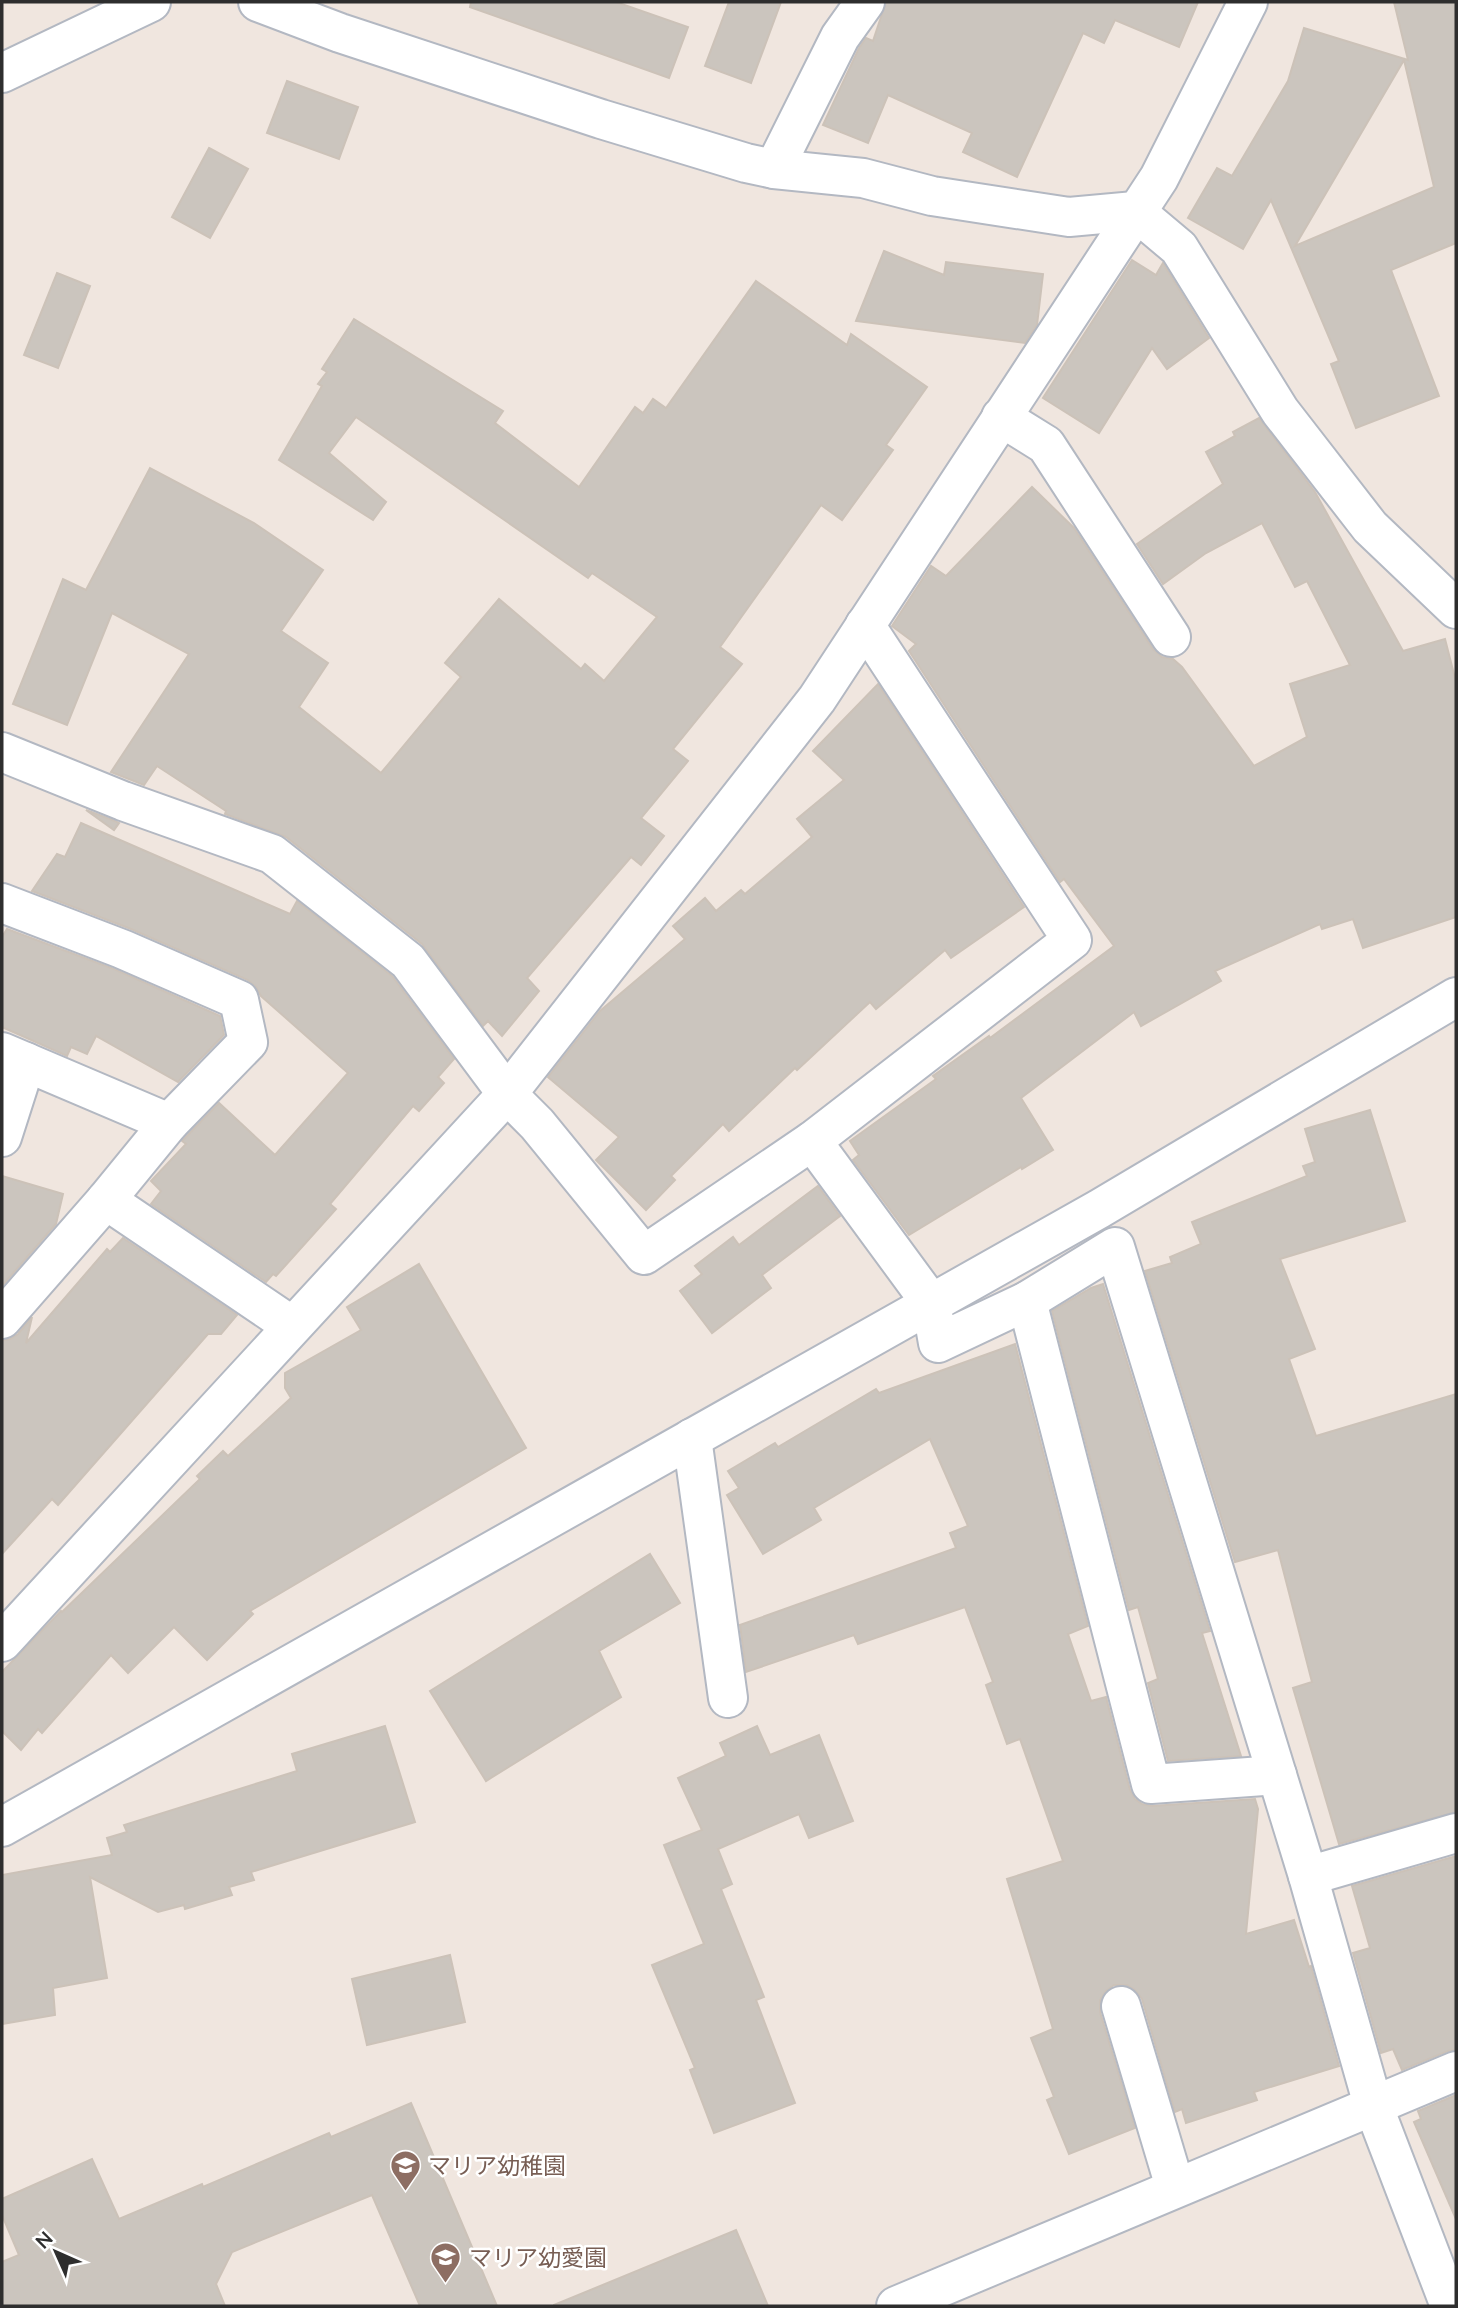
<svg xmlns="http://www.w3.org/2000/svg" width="1458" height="2308" viewBox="0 0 1458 2308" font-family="Lato,'Noto Sans JP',sans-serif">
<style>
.building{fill:#cbc5be;stroke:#ccc2b8;stroke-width:2;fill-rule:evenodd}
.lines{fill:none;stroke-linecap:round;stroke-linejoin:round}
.minor-casing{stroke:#b3b8c2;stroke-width:42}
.minor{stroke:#fff;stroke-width:38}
.labels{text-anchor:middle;stroke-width:5;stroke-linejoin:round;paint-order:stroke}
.education-label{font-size:23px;fill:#785e54;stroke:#fff;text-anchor:start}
</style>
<rect width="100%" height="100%" fill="#f0e6df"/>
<g class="building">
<path d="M471,2h145l72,25 -19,51 -199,-71z"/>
<path d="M729,2h52l-30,81 -46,-17z"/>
<path d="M886,2h312l-19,45 -64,-27 -11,23 -21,-10 -66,144 -54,-25 9,-19 -84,-38 -20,48 -45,-18 36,-77 7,-10 7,3z"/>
<path d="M1394,2h62v241l-65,27 48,126 -83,32 -25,-64 8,-3 -68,-161 -28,49 -55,-31 29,-50 15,8 56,-95 16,-53 104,32zM1404,60l30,127 -139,59z"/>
<path d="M287,81l71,26 -19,52 -72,-26z"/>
<path d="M209,148l39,21 -38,69 -38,-21z"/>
<path d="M884,251l60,24 2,-13 97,12 -6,51 -12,18 -169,-22z"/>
<path d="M1132,260l24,15 7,-12 46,75 -42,31 -15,-21 -53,85 -56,-35z"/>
<path d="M57,273l33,13 -32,82 -34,-13z"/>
<path d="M756,281l91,64 4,-11 76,53 -41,58 7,5 -51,70 -21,-15 -101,142 22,17 -69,85 15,12 -47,57 23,18 -23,29 -10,-8 -104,121 12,13 -37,45 -14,-15 -5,5 -61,-82 -136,-107 -61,-23 1,-3 -69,-45 -13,19 -33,-13 78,-118 -77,-41 -45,112 -54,-21 50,-125 23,11 64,-122 104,55 69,47 -42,61 47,32 -29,44 82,66 80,-96 -16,-14 54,-64 82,70 4,-5 19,17 53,-64 -65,-44 -4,5 -232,-161 -27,36 57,49 -13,18 -94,-60 43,-74 -4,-2 9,-12 -5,-3 32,-50 149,92 -8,12 84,64 56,-80 8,6 10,-14 13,9z"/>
<path d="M1259,418l56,74 88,159 42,-12 11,43v235l-93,31 -10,-29 -31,10 -2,-5 -105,47 6,10 -80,45 -7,-14 -113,86 32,52 -31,19 -1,-2 -112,68 -56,-75 6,-5 -9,-14 86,-62 -3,-3 56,-40 1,2 124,-92 -50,-67 -4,3 -151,-231 7,-7 -24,-18 39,-60 15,10 86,-89 42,41 79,121 9,8 11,2 9,8 72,99 53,-29 -17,-53 60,-19 -43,-84 -12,6 -33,-64 -56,30 -43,31 -26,-40 86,-60 -17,-32 29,-16 -2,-4z"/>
<path d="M878,684l146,223 -73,51 -6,-8 -69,59 -6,-7 -73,68 -2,-2 -66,63 -6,-7 -52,52 4,4 -29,30 -50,-50 23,-23 -71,-60 52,-66 85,-72 -12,-13 32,-28 11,13 25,-21 4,4 67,-57 -15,-18 47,-39 -31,-29z"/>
<path d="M86,810l29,11 4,2 -5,7z"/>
<path d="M81,823l209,91 7,-13 95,75 62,83 -16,18 6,6 -25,28 -6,-5 -83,98 6,5 -60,67 -3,-2 -7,8 -115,-78 10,-13 -10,-10 35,-37 -4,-3 37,-38 56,52 73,-82 -87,-77 -5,-9 -8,-7 -117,-51 -99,-38 25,-37 8,3z"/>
<path d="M7,929l107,40 106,47 4,19 -46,47 -82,-46 -9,18 -16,-7 -4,9 -65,-29v-90z"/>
<path d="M1370,1110l35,111 -125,38 35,90 -26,10 27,77 140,-42v418l-117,32 -46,-156 19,-6 -34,-132 -43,12 -90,-291 27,-8 -2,-6 31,-13 -9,-22 115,-46 -4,-10 12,-4 -10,-33z"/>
<path d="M2,1176l61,18 -7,30 -54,62z"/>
<path d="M818,1186l22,30 -78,59 9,13 -59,45 -32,-42 22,-17 -7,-8 38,-29 6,8z"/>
<path d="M123,1238l114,77 -16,19h-13l-150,171 -6,-6 -50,55v-214l8,-1 8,-5 14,-17 -6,26 81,-94 3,3z"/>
<path d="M419,1264l107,184 -276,163 3,3 -46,46 -33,-33 -46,46 -17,-18 -69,78 -4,-4 -17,21 -19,-19v-59l59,-61 1,1 138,-133 -3,-3 26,-25 5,5 63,-58 -6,-10v-15l76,-43 -14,-23z"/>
<path d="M1103,1284l107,347 -8,2 39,123 -73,5 -20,-78 10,-4 -20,-72 -9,3 -77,-299 39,-23z"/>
<path d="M1015,1344l73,282 -20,8 23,67 15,-4 24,93 5,9 7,5 10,2 103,-7 3,10 -12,125 48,-14 15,47 2,-1 28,100 -85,26 3,8 -71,23 -4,-14 -7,3 -33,-113 -7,-9 -8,-5h-13l-8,6 -6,9v12l35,116 -66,26 -22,-54 7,-3 -23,-59 22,-9 -46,-150 56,-18 -43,-122 -13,5 -21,-59 7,-3 -28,-75 -107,37 -4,-9 -108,37 -6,-47 216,-77 -6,-15 18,-7 -38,-87 -116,69 7,12 -58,34 -36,-59 12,-7 -11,-17 47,-28 3,4 98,-58 3,4z"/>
<path d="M650,1554l30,49 -81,48 22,46 -135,84 -56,-90z"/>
<path d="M385,1726l30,96 -164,50 3,8 -25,7 3,8 -47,14 -1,-4 -26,7 -68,-35 17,101 -54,10 2,27 -53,9v-149l110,-20 -5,-17 20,-6 -3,-7 173,-54 -5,-17z"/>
<path d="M757,1726l13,29 49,-20 34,86 -44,17 -10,-24 -81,35 14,35 -11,5 43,108 -8,3 39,103 -81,30 -24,-63 5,-2 -43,-103 52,-21 -40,-99 38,-15 -24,-52 48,-22 -6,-13z"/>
<path d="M1456,1856v194l-8,1 -46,19 -9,-21 -12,4 -28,-100 17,-5 -18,-62z"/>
<path d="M450,1955l15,67 -98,23 -15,-66z"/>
<path d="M1456,2095v124l-42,-97 7,-3 -3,-8z"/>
<path d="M411,2103l86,203h-77l-48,-111 -140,57 -16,32 9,22h-223v-44l17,-7 -17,-40v-16l90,-40 27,60 83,-35 1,3 126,-54 2,4z"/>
<path d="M736,2230l32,76h-214v-1z"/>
</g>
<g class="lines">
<defs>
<g id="minor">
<path d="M258,2l82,31 261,86 145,44 28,6 89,9 69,18 137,21 66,-6 44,37 101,163 90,116 86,82"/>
<path d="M2,73l149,-71"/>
<path d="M774,169l66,-132 25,-35"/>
<path d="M1001,417l45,28 125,192"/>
<path d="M2,752l121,49 149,53 136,107 99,133 30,30 107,131 168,-114 260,-201 -207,-315"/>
<path d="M2,903l120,46 117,51 9,42 -79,81 -63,77 -104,119"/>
<path d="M2,1052l167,71"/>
<path d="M2,1137l24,-75"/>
<path d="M812,1141l119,162 7,40 89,-42 88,-54 193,629 65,229 77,201"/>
<path d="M106,1200l186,126"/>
<path d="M1027,1301l124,483 126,-9"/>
<path d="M692,1438l36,260"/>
<path d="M2,1642l505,-548 310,-395 342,-521 89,-176"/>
<path d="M2,1827l1097,-618 357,-212"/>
<path d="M1308,1876l148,-43"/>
<path d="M1121,2006l54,181"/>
<path d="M896,2306l560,-235"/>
</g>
</defs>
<use href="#minor" class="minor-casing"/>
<use href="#minor" class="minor"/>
</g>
<defs>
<symbol id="school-pin" viewBox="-11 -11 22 30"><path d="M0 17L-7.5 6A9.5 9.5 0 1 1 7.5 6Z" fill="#8d6e63" stroke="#fff"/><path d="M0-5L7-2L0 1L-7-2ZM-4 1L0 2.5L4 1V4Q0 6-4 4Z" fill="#fff"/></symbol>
</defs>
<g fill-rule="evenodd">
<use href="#school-pin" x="388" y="2148" width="35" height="47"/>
<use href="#school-pin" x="428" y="2240" width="35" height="47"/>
</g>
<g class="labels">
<g class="education-label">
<text x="428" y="2174">マリア幼稚園</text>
<text x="469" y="2266">マリア幼愛園</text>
</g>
</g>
<rect width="1458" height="2308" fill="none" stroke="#2e2e2e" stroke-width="7"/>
<g transform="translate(56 2252) rotate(315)" stroke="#ffffff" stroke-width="5" paint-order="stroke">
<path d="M0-5L12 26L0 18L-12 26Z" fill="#2e2e2e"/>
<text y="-10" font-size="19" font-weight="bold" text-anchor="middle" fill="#2e2e2e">N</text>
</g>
</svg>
